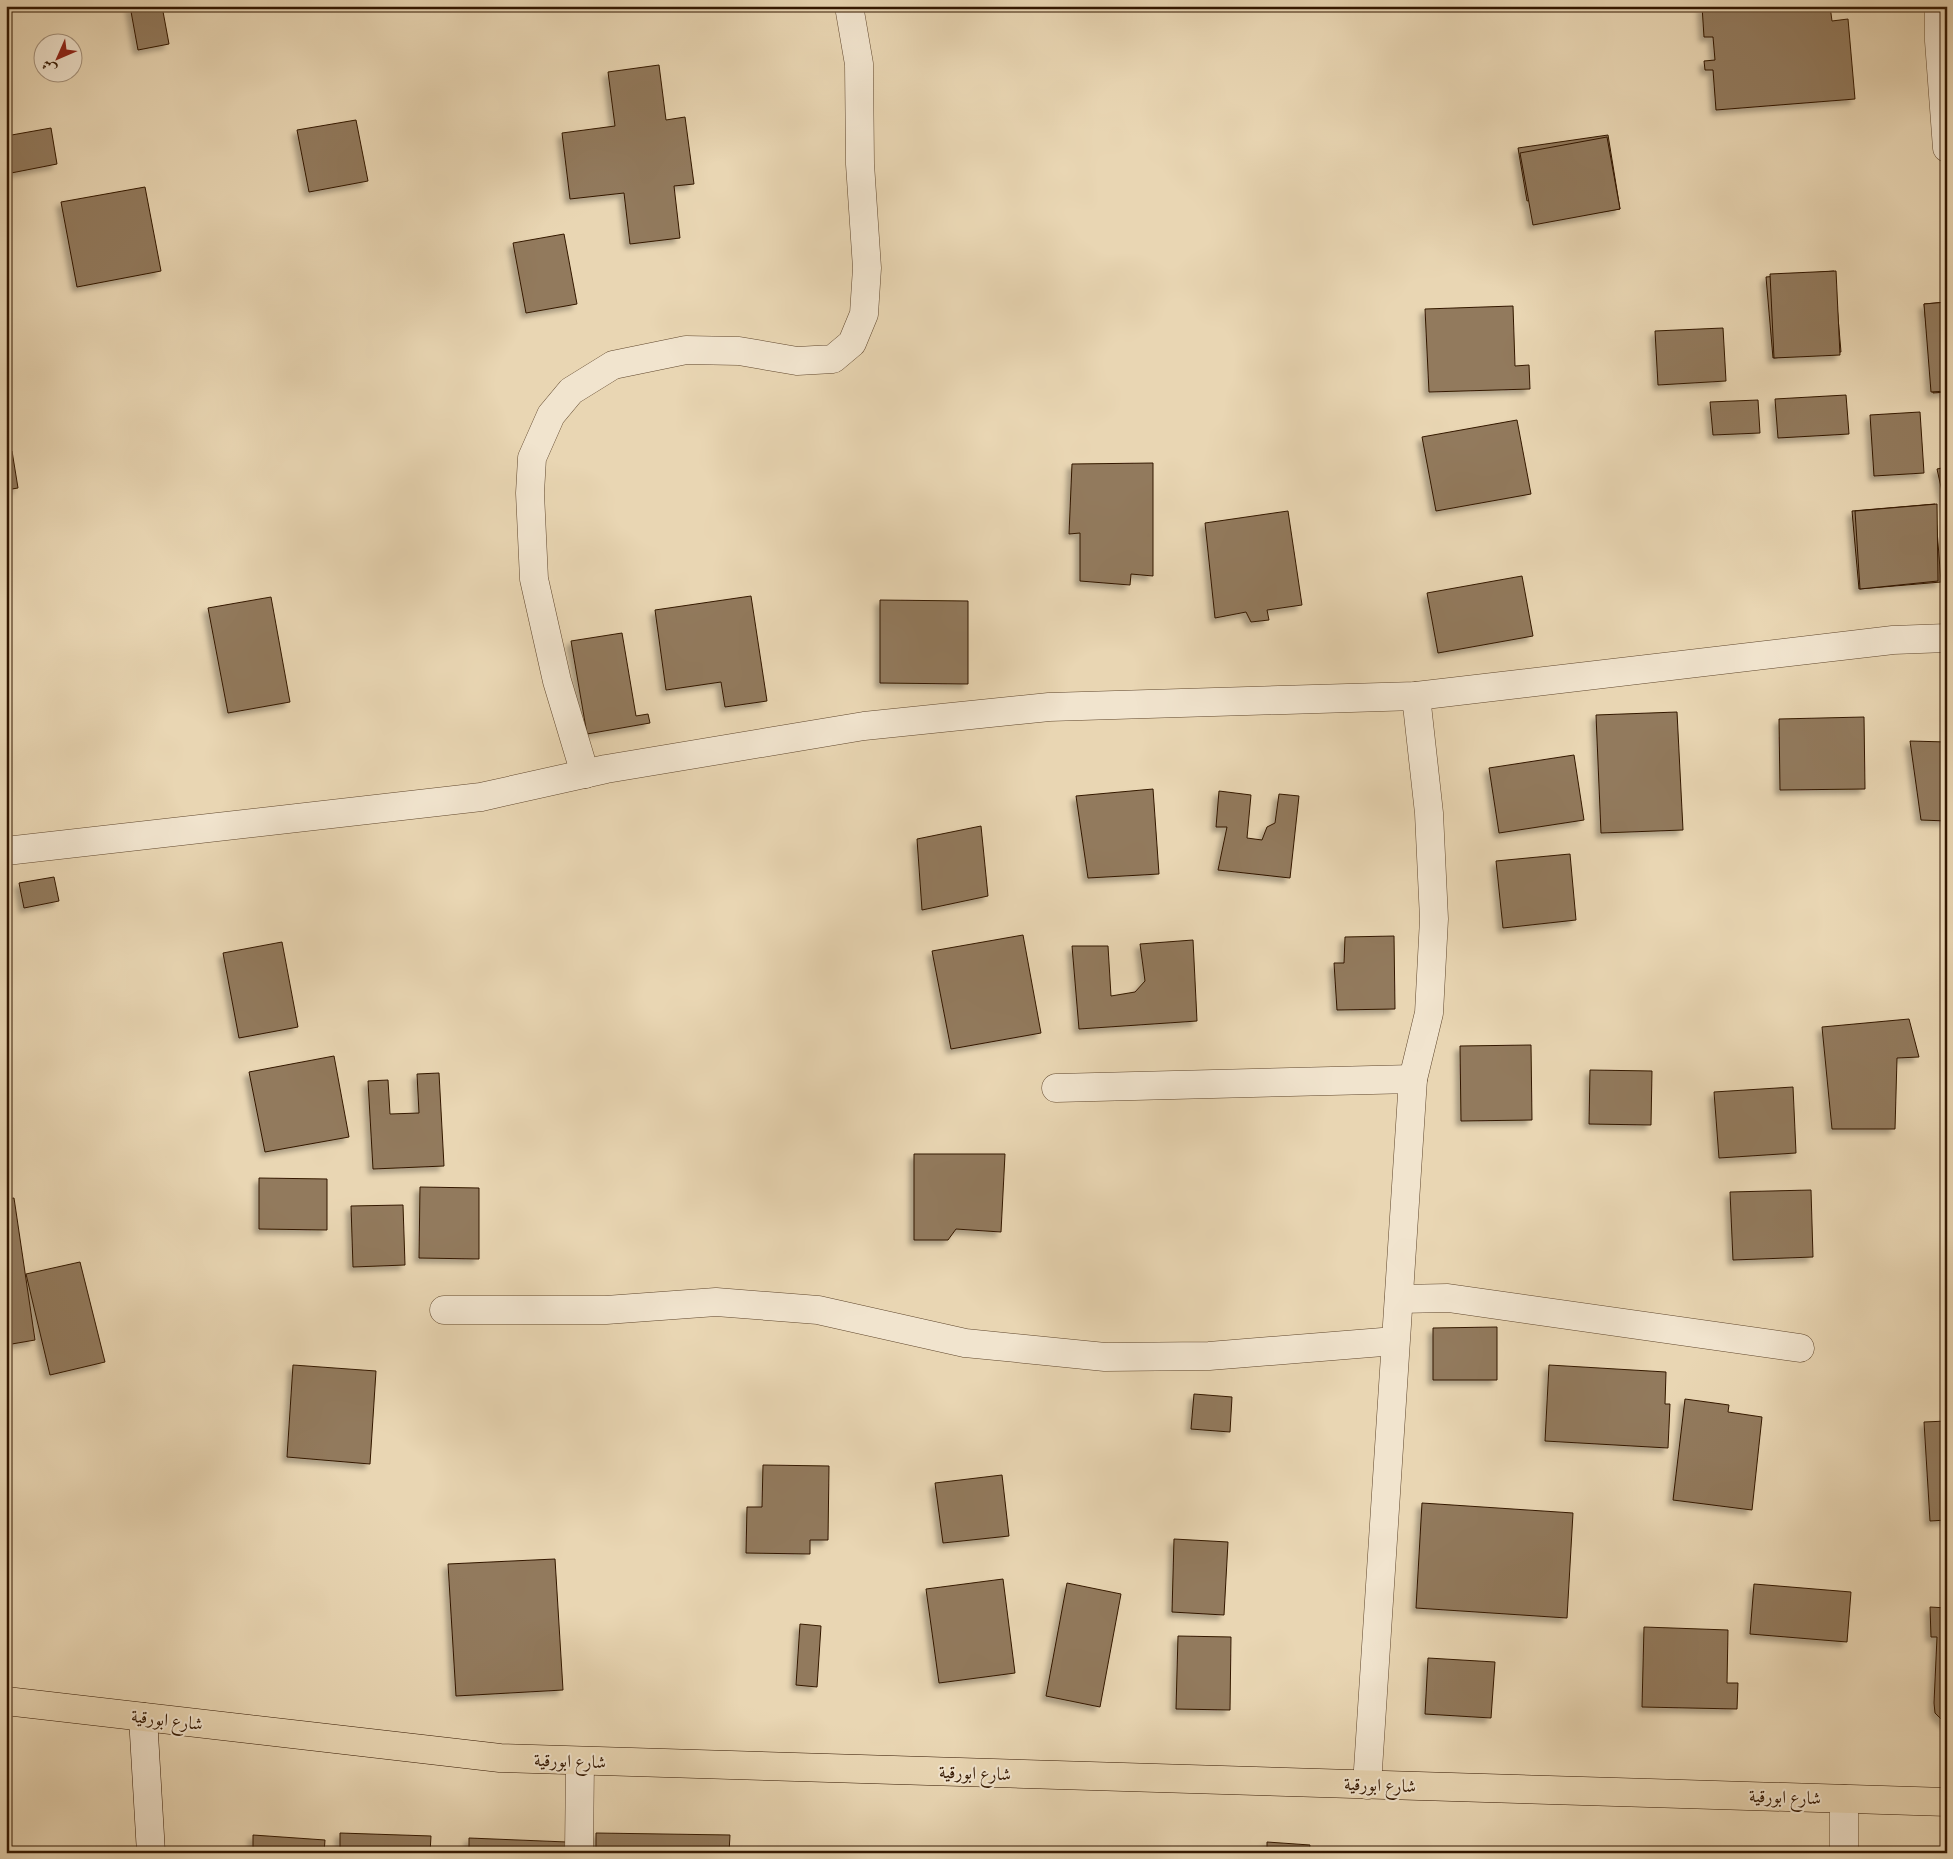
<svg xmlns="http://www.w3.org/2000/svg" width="1953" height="1859" viewBox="0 0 1953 1859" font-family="'Libre Bodoni',Amiri,serif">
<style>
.building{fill:#927a5d;stroke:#331700;filter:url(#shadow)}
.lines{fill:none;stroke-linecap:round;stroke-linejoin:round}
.street-casing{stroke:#60472d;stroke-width:29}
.secondary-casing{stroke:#331700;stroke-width:29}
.primary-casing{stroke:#331700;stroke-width:29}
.street{stroke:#f1e4ce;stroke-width:28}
.secondary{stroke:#f1e4ce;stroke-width:28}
.primary{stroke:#e9d6b3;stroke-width:28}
.labels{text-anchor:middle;stroke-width:4;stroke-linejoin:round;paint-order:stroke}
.street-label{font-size:18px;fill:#331700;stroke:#f1e4ce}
</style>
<defs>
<filter id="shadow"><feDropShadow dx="-4.5" dy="4.5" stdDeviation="2.5" flood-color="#0004"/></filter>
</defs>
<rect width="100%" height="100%" fill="#e9d6b3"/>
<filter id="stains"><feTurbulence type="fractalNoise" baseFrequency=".004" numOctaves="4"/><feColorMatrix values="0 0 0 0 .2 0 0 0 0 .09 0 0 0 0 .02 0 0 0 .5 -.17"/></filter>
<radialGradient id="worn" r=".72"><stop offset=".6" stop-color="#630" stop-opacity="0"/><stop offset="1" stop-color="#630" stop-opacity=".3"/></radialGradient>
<g class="building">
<path d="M130,6h32l7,38 -31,6z"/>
<path d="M1702,6h128l2,15 16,-2 7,80 -139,11 -3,-40h-8l-1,-9 11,-1 -2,-23h-9z"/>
<path d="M659,65l7,55 19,-3 9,67 -20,2 6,52 -50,6 -6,-51 -54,6 -8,-66 53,-7 -7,-54z"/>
<path d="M356,120l12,61 -59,11 -12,-62z"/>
<path d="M51,128l6,36 -51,10v-38z"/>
<path d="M1608,135l12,74 -86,13 -3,-22 -4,1 -9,-53z"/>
<path d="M1607,137l13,72 -87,16 -13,-72z"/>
<path d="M145,187l16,84 -84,16 -16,-85z"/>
<path d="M564,234l13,70 -51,9 -13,-70z"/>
<path d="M1834,271l7,81 -68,6 -7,-81z"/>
<path d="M1836,271l4,84 -66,3 -4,-84z"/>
<path d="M1947,302v90l-14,1 -9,-89z"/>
<path d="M1947,302v89l-16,1 -7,-88z"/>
<path d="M1513,306l2,60 14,-1 1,24 -101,3 -4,-83z"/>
<path d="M1723,328l3,53 -68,4 -3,-54z"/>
<path d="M1846,395l3,39 -71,4 -3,-39z"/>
<path d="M1758,400l2,33 -47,2 -3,-33z"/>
<path d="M1920,412l4,61 -50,3 -4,-61z"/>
<path d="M1517,420l14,74 -95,17 -14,-74z"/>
<path d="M12,451l6,37 -12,2v-38z"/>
<path d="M1153,463v113l-22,-2 -1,11 -50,-4v-48l-11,1 3,-70z"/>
<path d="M1947,467v47l-10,-45z"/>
<path d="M1935,504l6,78 -82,7 -7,-78z"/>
<path d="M1937,504l1,77 -78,8 -5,-78z"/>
<path d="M1288,511l14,94 -35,5 2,10 -18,2 -5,-10 -31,6 -10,-95z"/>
<path d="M1522,576l11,60 -95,17 -11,-60z"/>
<path d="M751,596l16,105 -42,6 -4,-25 -55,8 -11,-80z"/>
<path d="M271,597l19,105 -62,11 -20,-105z"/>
<path d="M880,600l88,1v83l-88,-1z"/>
<path d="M622,633l14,83 12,-2 2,9 -63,11 -16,-93z"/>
<path d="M1677,712l6,118 -82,3 -5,-118z"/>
<path d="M1864,717l1,72 -85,1 -1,-71z"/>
<path d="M1910,741l37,1v79l-26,-1z"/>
<path d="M1574,755l10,65 -85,13 -10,-65z"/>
<path d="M1153,789l6,85 -71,4 -12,-82z"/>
<path d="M1219,791l32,4 -4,43 15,2 5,-13 8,-4 4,-29 20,2 -9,82 -72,-8 9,-43h-11z"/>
<path d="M981,826l7,70 -66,14 -5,-71z"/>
<path d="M1570,854l6,66 -73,8 -7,-67z"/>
<path d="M54,877l5,24 -35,7 -5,-25z"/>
<path d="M1023,935l18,98 -90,16 -19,-98z"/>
<path d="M1394,936l1,73 -58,1 -3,-47h10l1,-26z"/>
<path d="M1193,940l4,81 -118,8 -7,-83h36l3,50 24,-4 10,-11 -5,-37z"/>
<path d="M282,942l16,85 -59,11 -16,-85z"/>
<path d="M1909,1019l10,38 -22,1 -2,71h-63l-10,-102z"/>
<path d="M1531,1045l1,75 -71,1 -1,-75z"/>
<path d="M334,1056l15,81 -84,15 -16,-80z"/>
<path d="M1590,1070l62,1 -1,54 -62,-1z"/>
<path d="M439,1073l5,93 -71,3 -5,-88 20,-1 2,34 29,-1 -2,-39z"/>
<path d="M1793,1087l3,66 -77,5 -5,-66z"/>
<path d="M914,1154h91l-4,78 -45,-3 -8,11h-34z"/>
<path d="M259,1178l68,1v51l-68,-1z"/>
<path d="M420,1187l59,1v71l-60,-1z"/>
<path d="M1811,1190l2,67 -80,3 -3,-68z"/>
<path d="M14,1198l21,142 -29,5v-146z"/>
<path d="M403,1205l2,60 -52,2 -2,-61z"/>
<path d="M80,1262l25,100 -55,13 -24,-101z"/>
<path d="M1497,1327v53h-64v-52z"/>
<path d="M293,1365l83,6 -6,93 -83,-7z"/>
<path d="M1549,1365l117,7 -1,32h5l-2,44 -123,-7z"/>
<path d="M1194,1394l38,3 -2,35 -39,-3z"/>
<path d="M1685,1399l44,6 -1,7 34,5 -10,93 -79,-10z"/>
<path d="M1947,1421v99l-17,1 -6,-99z"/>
<path d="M763,1465l66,1 -1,74h-18v14l-64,-1 1,-46h15z"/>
<path d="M1002,1475l7,61 -66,7 -8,-60z"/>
<path d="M1422,1503l151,10 -6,105 -151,-10z"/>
<path d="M1174,1539l54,3 -4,73 -52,-3z"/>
<path d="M555,1559l8,131 -107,6 -8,-132z"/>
<path d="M1003,1579l12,94 -76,10 -13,-94z"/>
<path d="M1067,1583l54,11 -21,113 -54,-11z"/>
<path d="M1754,1584l97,8 -4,50 -97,-8z"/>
<path d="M1930,1607l17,1v117l-12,-12 -1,-10 3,-66h-6z"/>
<path d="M800,1624l21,2 -4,61 -21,-2z"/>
<path d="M1644,1627l84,3 -1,53h11l-1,26 -95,-2z"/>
<path d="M1178,1636l53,1 -1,73 -54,-1z"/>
<path d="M1428,1658l67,4 -4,56 -66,-4z"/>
<path d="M340,1833l91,3 -1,17h-90z"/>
<path d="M596,1833l134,2 -1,18h-133z"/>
<path d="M253,1835l72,5 -1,13h-71z"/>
<path d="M469,1838l98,4v11h-98z"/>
<path d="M1267,1842l43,3 -1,8h-42z"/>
</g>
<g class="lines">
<defs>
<g id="street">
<path d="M1939,6v35l8,107"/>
<path d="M585,774l-28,-93 -23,-102 -4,-86 2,-35 19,-43 20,-24 42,-26 73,-15 53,1 58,10 36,-2 19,-16 12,-29 3,-46 -7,-104 -1,-100 -10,-58"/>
<path d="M6,851l475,-54 125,-28 258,-43 185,-19 367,-11 477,-56 54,-2"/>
<path d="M1413,1079l16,-66 5,-94 -5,-106 -13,-117"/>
<path d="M1056,1088l357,-9 -46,706"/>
<path d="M1399,1299l49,-1 352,50"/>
<path d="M444,1310h162l110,-8 102,8 147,33 140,14 104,-1 186,-15"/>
<path d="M579,1853l1,-91"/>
<path d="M1844,1853v-54"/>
</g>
<path id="secondary" d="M143,1717l8,136"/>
<path id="primary" d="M6,1701l494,57 1447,44"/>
</defs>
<use href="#street" class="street-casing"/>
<use href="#secondary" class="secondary-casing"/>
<use href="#primary" class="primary-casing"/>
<use href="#street" class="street"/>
<use href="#secondary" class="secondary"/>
<use href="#primary" class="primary"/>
</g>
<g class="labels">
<g class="street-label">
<text transform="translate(167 1720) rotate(7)" y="6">شارع ابورقية</text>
<text transform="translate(570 1761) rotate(2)" y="6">شارع ابورقية</text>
<text transform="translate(975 1773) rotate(2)" y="6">شارع ابورقية</text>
<text transform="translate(1380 1785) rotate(2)" y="6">شارع ابورقية</text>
<text transform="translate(1785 1797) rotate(2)" y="6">شارع ابورقية</text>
</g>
</g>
<rect width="1953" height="1859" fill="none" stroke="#e9d6b3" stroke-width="25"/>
<rect x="8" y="8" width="1938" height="1844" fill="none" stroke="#331700" stroke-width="2.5"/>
<rect x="12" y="12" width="1928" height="1834" fill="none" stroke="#331700"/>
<g transform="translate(58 58) rotate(225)"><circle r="24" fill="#f1e4ce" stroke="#a5927c"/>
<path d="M0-4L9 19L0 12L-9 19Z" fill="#8f2418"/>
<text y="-8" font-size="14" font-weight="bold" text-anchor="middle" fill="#331700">ش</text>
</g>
<rect width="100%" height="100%" filter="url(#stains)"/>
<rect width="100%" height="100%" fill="url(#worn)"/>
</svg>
